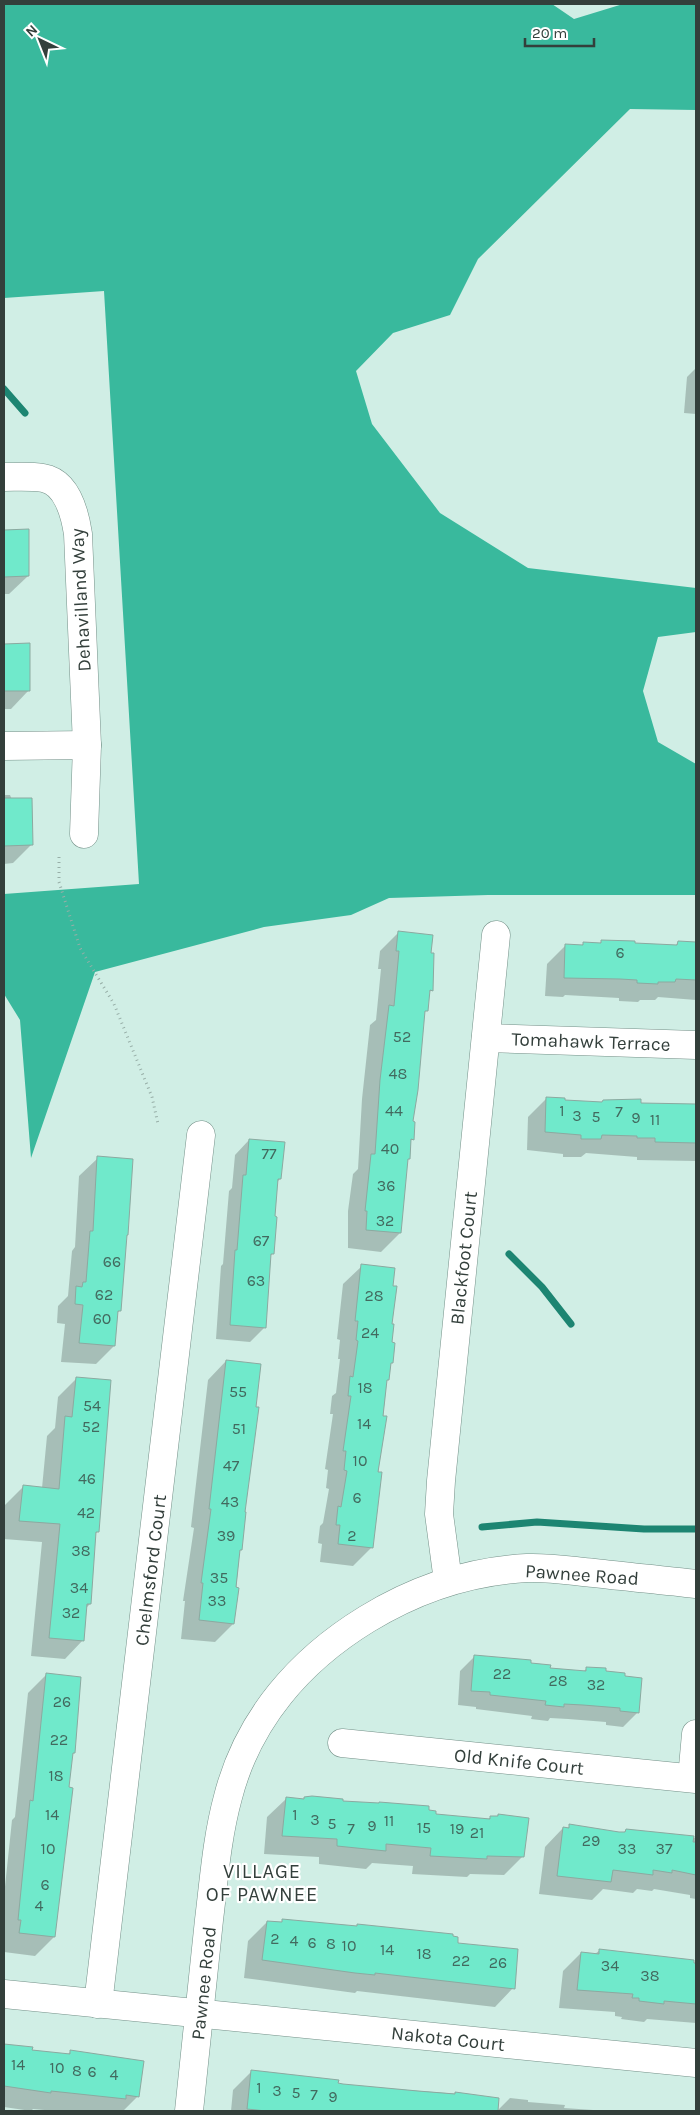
<svg xmlns="http://www.w3.org/2000/svg" width="700" height="2115" viewBox="0 0 700 2115" font-family="Karla,sans-serif">
<style>
.forest{fill:#39b99d}
.shadow{fill:#0003}
.lines{fill:none;stroke-linecap:round;stroke-linejoin:round}
.stream{stroke:#1d8572;stroke-width:7}
.building{fill:#70e9cb;stroke:#8ca9a0}
.minor-casing{stroke:#749088;stroke-width:29}
.path{stroke:#97aea7;stroke-width:3;stroke-dasharray:1 4;stroke-linecap:butt}
.minor{stroke:#fff;stroke-width:28}
.labels{text-anchor:middle;stroke-width:4.5;stroke-linejoin:round;paint-order:stroke}
.number-label{font-size:16px;fill:#426a5f}
.street-label{font-size:19px;fill:#333f3b;stroke:#fff}
.neighbourhood-label{font-size:20px;letter-spacing:1px;fill:#333f3b;stroke:#fff}
</style>
<rect width="100%" height="100%" fill="#d0eee5"/>
<path class="forest" d="M4,4h548l22,15 49,-15h73v106l-66,-1 -152,150 -28,56 -57,18 -37,38 16,53 68,89 88,55 168,20v44l-38,5 -15,54 15,51 38,22v131h-208l-99,3 -38,17 -87,12 -169,45 -64,186 -11,-138 -16,-26v-100l135,-10 -35,-593 -100,7z"/>
<g class="shadow">
<path d="M696,368v46l-12,-1 3,-36z"/>
<path d="M4,531h24v45l-19,18h-5z"/>
<path d="M4,645h25v45l-18,19h-7z"/>
<path d="M4,795h6l21,50 -18,18 -9,1z"/>
<path d="M398,933l32,21 2,36 -4,3 -2,17 -2,3 -12,109v17l-2,3 -1,16 -2,3 -7,72 -19,19 -33,-4v-37l5,-37 5,-5 4,-70 8,-74 6,-5 5,-51h-3l2,-18z"/>
<path d="M602,941l32,4 41,1 3,-3h18v57l-38,-3 -3,3h-15l-2,2 -19,-1v-3l-54,-3 -2,2 -18,-1 2,-32 18,-18h16l3,-3 15,1z"/>
<path d="M547,1098l16,4 133,3v56l-59,-1v-3l-51,-4 -5,4h-18v-3l-36,-4 1,-33z"/>
<path d="M249,1140l31,39 -3,3 -5,72 -2,2 -6,72 -14,14 -34,-3 5,-73 2,-2 6,-73 3,-3 3,-33z"/>
<path d="M98,1158l22,152 -3,3 -3,33 -18,18 -35,-2 4,-38 -8,-1 1,-17 10,-10 4,-45 3,-4 4,-71z"/>
<path d="M362,1266l29,59 -19,222 -19,19 -33,-4 2,-18 -4,-1 2,-17 3,-3 6,-34 -3,-1 2,-18 -3,-1 8,-55h-3l2,-18 4,-3 4,-34h-2l2,-19 -3,-1 6,-55z"/>
<path d="M226,1361l17,152 -10,111 -18,18 -34,-3 4,-38h-2l11,-73 -3,-1 17,-147z"/>
<path d="M76,1379l22,152 -3,3 -5,70 -4,4 -3,32 -18,19 -34,-3 11,-114 -38,-3 1,-34 18,-18 19,1 5,-52 8,-8 3,-31z"/>
<path d="M475,1656l74,13 34,3 4,-4 18,4 33,40 -15,15 -17,-2v-3l-38,-3 -18,-1 -2,3 -17,-2 1,-3 -56,-7v-2l-18,-2 2,-34z"/>
<path d="M46,1675l28,78 -3,2 -4,33 5,1 -18,148 -19,19 -31,-4v-56l8,-76 3,-3 13,-124z"/>
<path d="M286,1799l56,3 85,10 7,4 53,4 4,-3h5l2,-2 25,41 -19,19 -34,-1 -3,3 -55,-3 1,-8 -41,-3 -6,6 -47,-5v-7l-55,-3 3,-37z"/>
<path d="M570,1826l53,8 3,-4 70,8v61l-6,-1v-3l-36,-6 -2,2 -15,-2 -4,4 -30,-4 -11,11 -53,-6 6,-47 18,-19 4,1z"/>
<path d="M283,1921l73,7 100,16 57,44 -18,19 -138,-16 -2,2 -111,-15 4,-37 19,-19 13,1z"/>
<path d="M600,1950l96,14v59l-49,-4 -3,3 -23,-3 1,-2 -7,-1v-4l-56,-4 4,-37 18,-18 14,1z"/>
<path d="M4,2046l63,9 3,-3 68,44 -15,15h-68l-22,-2 -2,2 -27,-4z"/>
<path d="M251,2072l92,13 130,10 -2,16h-240l2,-21z"/>
<path d="M510,2098l18,2v2l37,3 -1,3 44,3h-111z"/>
</g>
<g class="lines">
<g class="stream">
<path d="M4,389l21,24"/>
<path d="M509,1254l33,33 29,37"/>
<path d="M482,1527l55,-5 107,7h52"/>
</g>
</g>
<g class="building">
<path d="M29,529v47l-25,1v-47z"/>
<path d="M30,643v48h-26v-47z"/>
<path d="M4,798h28l1,47 -29,1z"/>
<path d="M398,931l35,4 -2,18h3l-1,38 -3,-1 -2,21h-3l-7,79 -5,31 2,1 -1,18 -3,-1 -1,20h-2l-7,74 -35,-3 1,-19h-2l6,-57h4l5,-74 9,-75 5,1 5,-55h-3z"/>
<path d="M601,940l34,1v2l42,2 1,-4 18,1v38l-20,-1 -1,3h-17v2l-21,-1v-3l-17,-1 -56,-1 1,-34 18,1v-3l18,1z"/>
<path d="M546,1097l19,1v2l37,2 1,-2 38,-1v4l55,1v39l-41,-1v-4h-18v-2l-35,-1 -1,4h-20v-4l-36,-3z"/>
<path d="M249,1139l36,3 -4,37h-3l-3,37 2,1 -3,37h-3l-5,74 -36,-3 5,-75h2l6,-75h3z"/>
<path d="M97,1156l36,3 -5,76h-1l-6,76h-3l-3,35 -36,-3 4,-38 -8,-1 1,-18 6,1 1,-5h3l4,-51h3z"/>
<path d="M361,1264l34,4 -2,18h4l-5,38h2l-2,18 3,1 -2,20h-2l-2,17h-2l-4,36h4l-9,56h4l-9,76 -35,-4 2,-19h-4l2,-19 3,1 6,-36 -3,-1 2,-19h-3l8,-55h-3l2,-20 3,1 5,-36 -2,-1 2,-19h-3z"/>
<path d="M226,1360l35,4 -5,43h3l-14,105h1l-4,38h-2l-4,37 3,1 -5,36 -35,-4 4,-37h-2l10,-74h-2z"/>
<path d="M76,1377l35,3 -12,152h-3l-5,72h-4l-3,37 -35,-3 11,-114 -41,-3 4,-36 36,4 6,-73 7,1z"/>
<path d="M474,1655l57,5v3l20,2 -1,3 36,3v-4l20,1v3l19,2v3l17,2 -3,35 -19,-2v-3l-37,-3 -19,-1v3l-19,-2 1,-4 -56,-6v-3l-19,-1z"/>
<path d="M46,1673l35,4 -6,76h-2l-4,34 4,1 -18,149 -36,-4 2,-13h-3l12,-120 3,1z"/>
<path d="M312,1796l31,3v2l36,2v-1l50,4v4l7,1v3l54,5v-3h8v-2l31,4 -5,39 -37,-1v3l-57,-3 1,-8 -45,-4v7l-49,-5v-7l-55,-3 4,-39 18,2v-2z"/>
<path d="M569,1824l50,8h6l1,-3 68,7 -1,6h3v33l-24,-5v3l-19,-3v5l-40,-5 -2,12 -54,-6 6,-49 6,1z"/>
<path d="M282,1919l75,7v-2l96,10v2l5,1v6l60,6 -3,40 -140,-16v2l-20,-2 -93,-13 5,-39 15,1z"/>
<path d="M599,1949l95,11v3h2v41l-32,-3v3l-25,-3v-3h-7l1,-4 -56,-4 4,-38 18,2z"/>
<path d="M4,2044l29,3 -1,3 38,4v-4l74,11 -5,36 -13,-2v4l-75,-8v2l-47,-7z"/>
<path d="M251,2070l88,10 -1,3 5,1 75,7 37,3v-2l44,6 -1,13h-232l-19,-2z"/>
</g>
<g class="lines">
<defs>
<g id="minor">
<path d="M4,477c13,0 26,-1 39,1 24,4 32,36 35,56l9,211 -3,89"/>
<path d="M4,746l83,-1"/>
<path d="M486,1038l210,7"/>
<path d="M448,1581l-9,-67 2,-33 55,-546"/>
<path d="M342,1743l354,36"/>
<path d="M692,1778l4,-44"/>
<path d="M4,1994l692,69"/>
<path d="M98,2004l103,-869"/>
<path d="M189,2111c7,-63 13,-127 20,-191 5,-41 8,-83 19,-123 20,-78 72,-137 139,-178 49,-30 103,-48 160,-51 22,-1 45,3 67,5 34,4 68,7 102,11"/>
</g>
</defs>
<use href="#minor" class="minor-casing"/>
<path class="path" d="M59,857v25l21,66 34,56 38,93 6,27"/>
<use href="#minor" class="minor"/>
</g>
<g class="labels">
<g class="number-label">
<text x="620" y="958">6</text>
<text x="402" y="1042">52</text>
<text x="398" y="1079">48</text>
<text x="394" y="1116">44</text>
<text x="562" y="1116">1</text>
<text x="619" y="1117">7</text>
<text x="577" y="1121">3</text>
<text x="596" y="1122">5</text>
<text x="636" y="1123">9</text>
<text x="655" y="1125">11</text>
<text x="390" y="1154">40</text>
<text x="269" y="1159">77</text>
<text x="386" y="1191">36</text>
<text x="385" y="1226">32</text>
<text x="261" y="1246">67</text>
<text x="112" y="1267">66</text>
<text x="256" y="1286">63</text>
<text x="104" y="1300">62</text>
<text x="374" y="1301">28</text>
<text x="102" y="1324">60</text>
<text x="370" y="1338">24</text>
<text x="365" y="1393">18</text>
<text x="238" y="1397">55</text>
<text x="92" y="1411">54</text>
<text x="364" y="1429">14</text>
<text x="91" y="1432">52</text>
<text x="239" y="1434">51</text>
<text x="360" y="1466">10</text>
<text x="231" y="1471">47</text>
<text x="87" y="1484">46</text>
<text x="357" y="1503">6</text>
<text x="230" y="1507">43</text>
<text x="86" y="1518">42</text>
<text x="226" y="1541">39</text>
<text x="352" y="1541">2</text>
<text x="81" y="1556">38</text>
<text x="219" y="1583">35</text>
<text x="79" y="1593">34</text>
<text x="217" y="1606">33</text>
<text x="71" y="1618">32</text>
<text x="502" y="1679">22</text>
<text x="558" y="1686">28</text>
<text x="596" y="1690">32</text>
<text x="62" y="1707">26</text>
<text x="59" y="1745">22</text>
<text x="56" y="1781">18</text>
<text x="52" y="1820">14</text>
<text x="295" y="1820">1</text>
<text x="315" y="1825">3</text>
<text x="389" y="1826">11</text>
<text x="332" y="1829">5</text>
<text x="372" y="1831">9</text>
<text x="424" y="1833">15</text>
<text x="351" y="1834">7</text>
<text x="457" y="1834">19</text>
<text x="477" y="1838">21</text>
<text x="591" y="1846">29</text>
<text x="48" y="1854">10</text>
<text x="627" y="1854">33</text>
<text x="664" y="1854">37</text>
<text x="45" y="1890">6</text>
<text x="39" y="1911">4</text>
<text x="275" y="1944">2</text>
<text x="294" y="1946">4</text>
<text x="312" y="1948">6</text>
<text x="331" y="1949">8</text>
<text x="349" y="1951">10</text>
<text x="387" y="1955">14</text>
<text x="424" y="1959">18</text>
<text x="461" y="1966">22</text>
<text x="498" y="1968">26</text>
<text x="610" y="1971">34</text>
<text x="650" y="1981">38</text>
<text x="18" y="2070">14</text>
<text x="57" y="2073">10</text>
<text x="77" y="2076">8</text>
<text x="92" y="2077">6</text>
<text x="114" y="2080">4</text>
<text x="259" y="2093">1</text>
<text x="277" y="2096">3</text>
<text x="296" y="2098">5</text>
<text x="314" y="2100">7</text>
<text x="333" y="2102">9</text>
</g>
<g class="street-label">
<text transform="translate(80 600) rotate(-93)" y="7">Dehavilland Way</text>
<text transform="translate(591 1041) rotate(2)" y="7">Tomahawk Terrace</text>
<text transform="translate(463 1258) rotate(-84)" y="7">Blackfoot Court</text>
<text transform="translate(150 1570) rotate(-83)" y="7">Chelmsford Court</text>
<text transform="translate(582 1574) rotate(4)" y="7">Pawnee Road</text>
<text transform="translate(519 1761) rotate(6)" y="7">Old Knife Court</text>
<text transform="translate(203 1983) rotate(-84)" y="7">Pawnee Road</text>
<text transform="translate(448 2038) rotate(6)" y="7">Nakota Court</text>
</g>
<g class="neighbourhood-label">
<text x="262" y="1878">VILLAGE<tspan x="262" dy="23">OF PAWNEE</tspan></text>
</g>
</g>
<rect width="700" height="2115" fill="none" stroke="#333f3b" stroke-width="10"/>
<g transform="translate(40 40) rotate(317)" stroke="#ffffff" stroke-width="4" paint-order="stroke">
<path d="M0-4L9 19L0 12L-9 19Z" fill="#333f3b"/>
<text y="-8" font-size="14" font-weight="bold" text-anchor="middle" fill="#333f3b">N</text>
</g>
<path d="M525 38v8h69v-8" fill="none" stroke="#333f3b" stroke-width="2.5"/>
<text x="532" y="38" font-size="15" fill="#333f3b" stroke="#ffffff" stroke-width="4" paint-order="stroke">20 m</text>
</svg>
